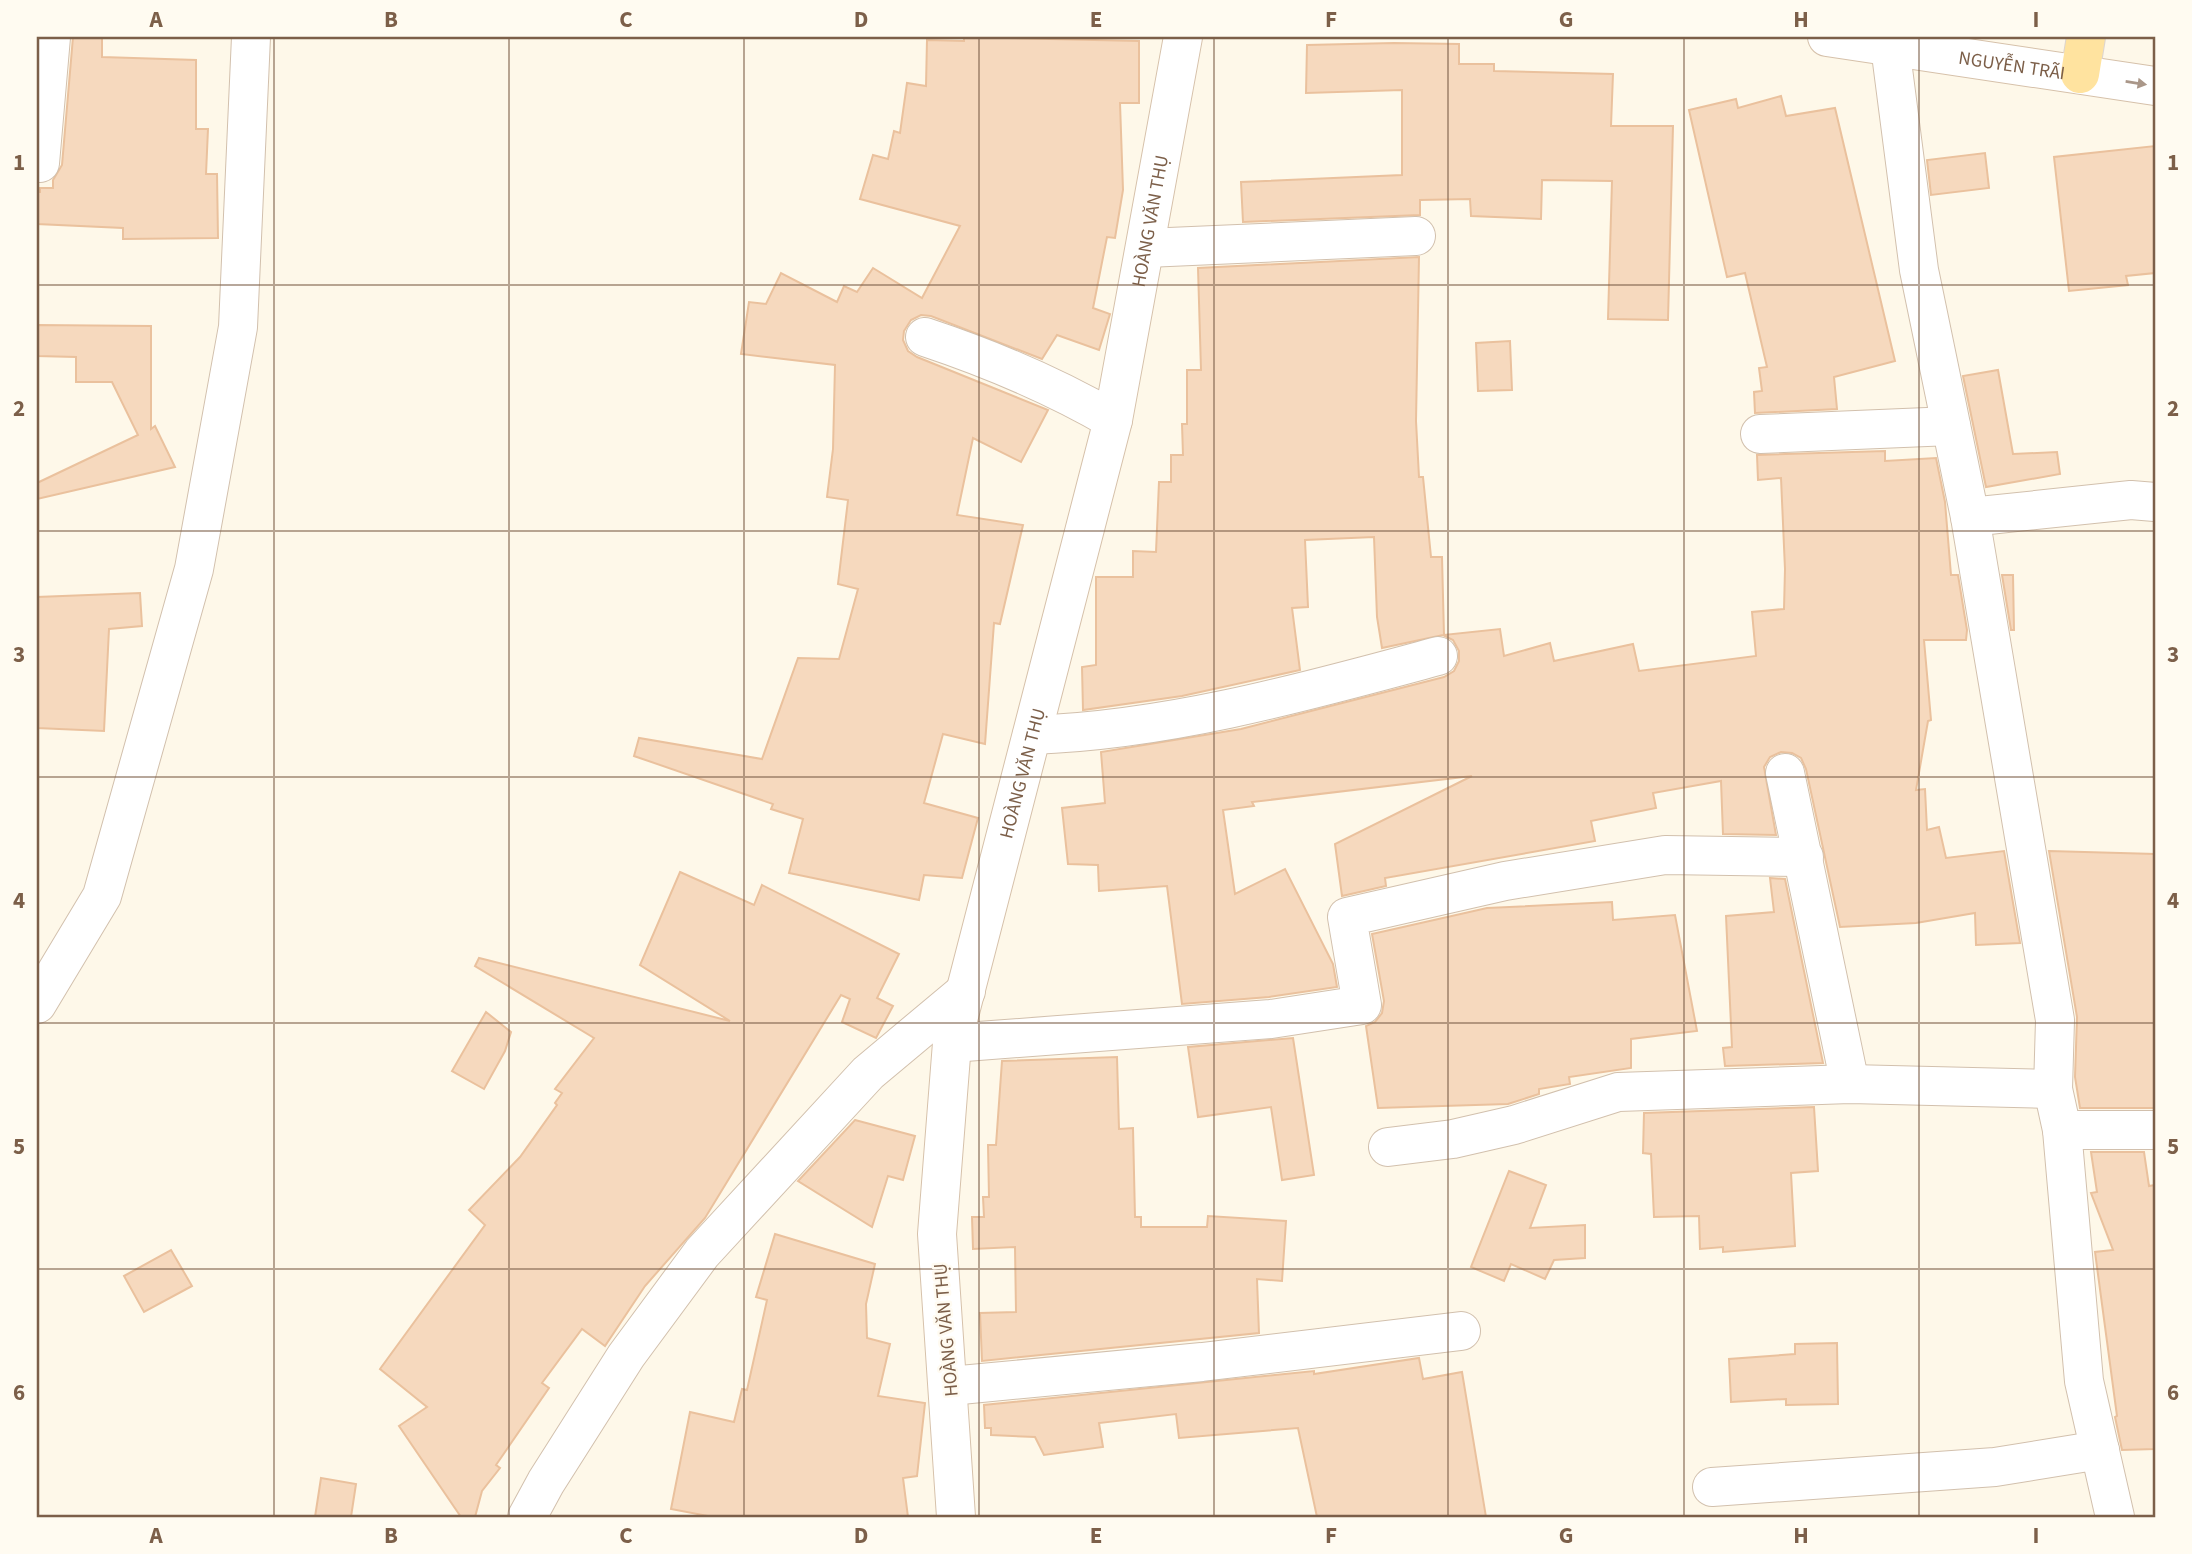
<svg xmlns="http://www.w3.org/2000/svg" width="2192" height="1554" viewBox="0 0 2192 1554" font-family="'Source Sans 3',sans-serif">
<style>
.building{fill:#f6d9be;stroke:#eac19d;stroke-width:2}
.lines{fill:none;stroke-linecap:round;stroke-linejoin:round}
.street-casing{stroke:#d2c0ad;stroke-width:40}
.secondary-casing{stroke:#d6c1aa;stroke-width:40}
.primary-casing{stroke:#ddd5d0;stroke-width:40}
.street{stroke:#fff;stroke-width:38}
.secondary{stroke:#fff;stroke-width:38}
.primary{stroke:#ffe39f;stroke-width:38}
.oneway{fill:#aa9789}
.grid{fill:none;stroke:#7c5f49;stroke-width:2;stroke-opacity:0.55}
.labels{text-anchor:middle;stroke-width:5;stroke-linejoin:round;paint-order:stroke}
.street-label{font-size:19px;fill:#7c5f49;stroke:#fffbf1}
.neatline{fill:none;stroke:#7c5f49;stroke-width:2.5}
.grid-label{font-size:23px;text-anchor:middle;font-weight:bold;fill:#7c5f49}
</style>
<rect width="100%" height="100%" fill="#fef8e9"/>
<g class="building">
<path d="M73,37h29v20l94,3v69h12l-2,45h11l1,64 -95,1v-11l-86,-4v-32h3v-4h13v-8l9,-15z"/>
<path d="M964,37l175,4v62h-19l3,87 -8,48 -8,-1 -14,71 17,6 -11,36 -42,-15 -15,24 -111,-43 -10,-1 -10,5 -7,11 -1,9 5,11 9,6 131,53 -27,52 -48,-24 -16,77 66,10 -23,99 -6,-1 -9,121 -42,-10 -19,69 54,15 -16,60 -38,-3 -5,25 -130,-27 14,-54 -32,-10 2,-5 -139,-48 5,-18 123,21 36,-101 41,1 19,-70 -20,-5 10,-84 -21,-3 6,-48 2,-84 -94,-11 8,-52 17,2 15,-31 56,29 7,-16 13,6 16,-24 49,30 38,-72 -100,-27 13,-44 15,4 6,-28 6,2 7,-50 19,3 1,-46 37,1z"/>
<path d="M1394,43l65,1v20h35v7l119,3 -2,52h62l-5,194 -60,-1 4,-138 -70,-1 -1,39 -70,-3 -1,-17 -50,1v15l-177,7 -2,-40 161,-7v-85l-96,3 1,-48z"/>
<path d="M1781,96l5,20 49,-8 60,253 -61,16 3,32 -82,4 -1,-21 8,-1 -3,-23 8,-1 -22,-94 -18,4 -38,-167 47,-11 2,9z"/>
<path d="M2155,146v127l-29,3 2,9 -59,6 -15,-134z"/>
<path d="M1985,153l4,35 -58,7 -4,-35z"/>
<path d="M1419,257l-3,164 3,56h4l8,80h11l2,78 56,-6 4,27 46,-13 4,18 79,-17 6,27 117,-15 -4,-44 32,-3 1,-40 -4,-91 -23,2 -1,-25 128,-4v10l51,-3 9,44 6,73h7l9,55 -1,10h-42l7,80 -3,1 -12,69 9,-1 2,41 12,-3 7,31 58,-7 16,92 -44,2 -1,-32 -59,10 -76,4 -34,-158 -5,-11 -9,-5 -11,-1 -11,5 -6,10 12,68 -53,-1 -2,-53 -68,12 3,15 -65,13 4,20 -210,37 1,8 -44,10 -7,-52 137,-68 -220,26 2,4 -31,4 12,84 50,-25 48,95 4,23 -68,10 -87,7 -15,-118 -68,5 -1,-26 -30,-1 -6,-56 43,-5 -4,-51 140,-23 203,-52 10,-6 5,-10v-10l-6,-11 -10,-5 -61,13 -5,-31 -3,-80 -69,3 3,67 -16,1 8,62 -118,26 -99,14 -1,-43 14,-2v-88h37v-26l23,1 3,-70h12v-27h12l-1,-31h5v-54h14l-3,-102z"/>
<path d="M37,325l114,1v103l4,-3 20,41 -138,32v-16l101,-48 -26,-53h-36v-25l-39,-1z"/>
<path d="M1510,341l2,49 -34,1 -2,-48z"/>
<path d="M1998,370l15,84 44,-2 3,22 -74,13 -23,-111z"/>
<path d="M2002,575h11l1,55h-3z"/>
<path d="M140,593l2,33 -33,3 -5,102 -67,-3v-131z"/>
<path d="M2049,851l106,3v254h-75l-5,-31 2,-60z"/>
<path d="M680,872l74,33 8,-20 137,69 -22,44 16,8 -17,32 -34,-16 8,-23 -9,-4 -136,223 -60,68 -40,60 -23,-17 -40,54 7,5 -53,77 4,3 -18,23 -7,26h-14l-62,-91 28,-19 -47,-38 105,-144 -16,-15 51,-53 37,-52 -2,-2 7,-10 -7,-4 39,-51 -119,-72 4,-8 251,63 -90,-56z"/>
<path d="M1770,878l15,1 38,184 -98,3 -2,-18 9,-1 -6,-131 48,-4z"/>
<path d="M1612,902l1,18 62,-5 22,116 -66,8v29l-62,9 1,7 -31,5v5l-31,10 -130,4 -12,-82 9,-4 7,-9 2,-12 -12,-67 115,-26z"/>
<path d="M486,1012l25,20 -6,19 -21,38 -32,-18z"/>
<path d="M1293,1038l21,137 -32,5 -11,-73 -73,10 -10,-70z"/>
<path d="M1117,1057l2,72 14,-1 2,89h6v10h66l1,-11 78,5 -4,60 -25,-2 2,54 -277,28 -2,-48 36,-1 -1,-65 -42,2 -1,-32h12l-1,-20h6l-1,-52h8l6,-84z"/>
<path d="M1814,1107l4,64 -27,2 4,73 -72,6v-5l-23,2 -1,-33 -45,1 -3,-63 -8,-1 1,-40z"/>
<path d="M855,1120l60,16 -12,44 -15,-4 -16,51 -74,-46z"/>
<path d="M2091,1152h53l5,34 6,-1v264l-33,1 -7,-33 2,-1 -22,-164 18,-2 -22,-57 6,-1z"/>
<path d="M1509,1171l37,14 -16,43 55,-3v33l-31,2 -9,19 -34,-15 -7,17 -33,-14z"/>
<path d="M775,1234l100,30 -9,40 1,34 23,6 -12,52 47,7 -8,73 -14,2 5,39h-195l-42,-8 19,-97 44,10 8,-33 5,1 20,-90 -11,-3z"/>
<path d="M171,1250l21,36 -48,26 -20,-36z"/>
<path d="M1837,1343l1,61 -52,1v-6l-55,3 -2,-43 66,-5v-10z"/>
<path d="M1419,1358l4,21 39,-7 24,145h-169l-19,-89 -119,10 -3,-24 -77,9 4,24 -59,8 -9,-18 -44,-2v-7h-6l-1,-23 330,-34v3z"/>
<path d="M321,1478l35,6 -5,33h-36z"/>
</g>
<g class="lines">
<defs>
<g id="street">
<path d="M1890,46l29,224 51,247 85,503 -2,69 9,41 22,251 31,136"/>
<path d="M40,163l11,-126"/>
<path d="M1146,248l270,-12"/>
<path d="M925,337c66,22 128,48 188,83"/>
<path d="M1760,434l191,-8"/>
<path d="M1970,517l161,-17 24,2"/>
<path d="M1032,735c138,-5 273,-43 406,-79"/>
<path d="M1785,773l65,311"/>
<path d="M37,1004l65,-108 92,-327 44,-242 13,-290"/>
<path d="M952,1043l319,-24 91,-14 -15,-88 158,-36 160,-26 139,2"/>
<path d="M2062,1130h93"/>
<path d="M1388,1147l65,-8 61,-14 104,-33 232,-8 203,5"/>
<path d="M950,1386l252,-24 259,-31"/>
<path d="M1712,1487l283,-20 105,-17"/>
<path d="M527,1517l19,-35 80,-126 76,-103 166,-180 98,-82"/>
</g>
<g id="secondary">
<path id="s1" d="M1827,37l328,49"/>
<path id="s2" d="M956,1517l-19,-283 15,-191 161,-623 70,-383"/>
</g>
<path id="primary" d="M2080,74l6,-37"/>
</defs>
<use href="#street" class="street-casing"/>
<use href="#secondary" class="secondary-casing"/>
<use href="#primary" class="primary-casing"/>
<use href="#street" class="street"/>
<use href="#secondary" class="secondary"/>
<use href="#primary" class="primary"/>
</g>
<defs><path id="oneway-solid" d="M-6-.8H1V-3.2L6.5 0L1 3.2V.8H-6Z" transform="scale(1.75)"/></defs>
<use class="oneway" href="#oneway-solid" transform="translate(2136 83) rotate(9)"/>
<path class="grid" d="M274,37v1480M509,37v1480M744,37v1480M979,37v1480M1214,37v1480M1448,37v1480M1684,37v1480M1919,37v1480M37,285h2118M37,531h2118M37,777h2118M37,1023h2118M37,1269h2118"/>
<g class="labels">
<g class="street-label">
<text dy="7" stroke="none"><textPath href="#s1" startOffset="187">NGUYỄN TRÃI</textPath></text>
<text dy="7" stroke="none"><textPath href="#s2" startOffset="1321">HOÀNG VĂN THỤ</textPath></text>
<text dy="7" stroke="none"><textPath href="#s2" startOffset="754">HOÀNG VĂN THỤ</textPath></text>
<text transform="translate(945 1330) rotate(-95)" y="7">HOÀNG VĂN THỤ</text>
</g>
</g>
<rect width="2192" height="1554" fill="none" stroke="#fffbf1" stroke-width="77"/>
<rect x="38" y="38" width="2116" height="1478" class="neatline"/>
<g class="grid-label">
<text x="156" y="27">A</text>
<text x="391" y="27">B</text>
<text x="626" y="27">C</text>
<text x="861" y="27">D</text>
<text x="1096" y="27">E</text>
<text x="1331" y="27">F</text>
<text x="1566" y="27">G</text>
<text x="1801" y="27">H</text>
<text x="2036" y="27">I</text>
<text x="19" y="170">1</text>
<text x="2173" y="170">1</text>
<text x="19" y="416">2</text>
<text x="2173" y="416">2</text>
<text x="19" y="662">3</text>
<text x="2173" y="662">3</text>
<text x="19" y="908">4</text>
<text x="2173" y="908">4</text>
<text x="19" y="1154">5</text>
<text x="2173" y="1154">5</text>
<text x="19" y="1400">6</text>
<text x="2173" y="1400">6</text>
<text x="156" y="1543">A</text>
<text x="391" y="1543">B</text>
<text x="626" y="1543">C</text>
<text x="861" y="1543">D</text>
<text x="1096" y="1543">E</text>
<text x="1331" y="1543">F</text>
<text x="1566" y="1543">G</text>
<text x="1801" y="1543">H</text>
<text x="2036" y="1543">I</text>
</g>
</svg>
